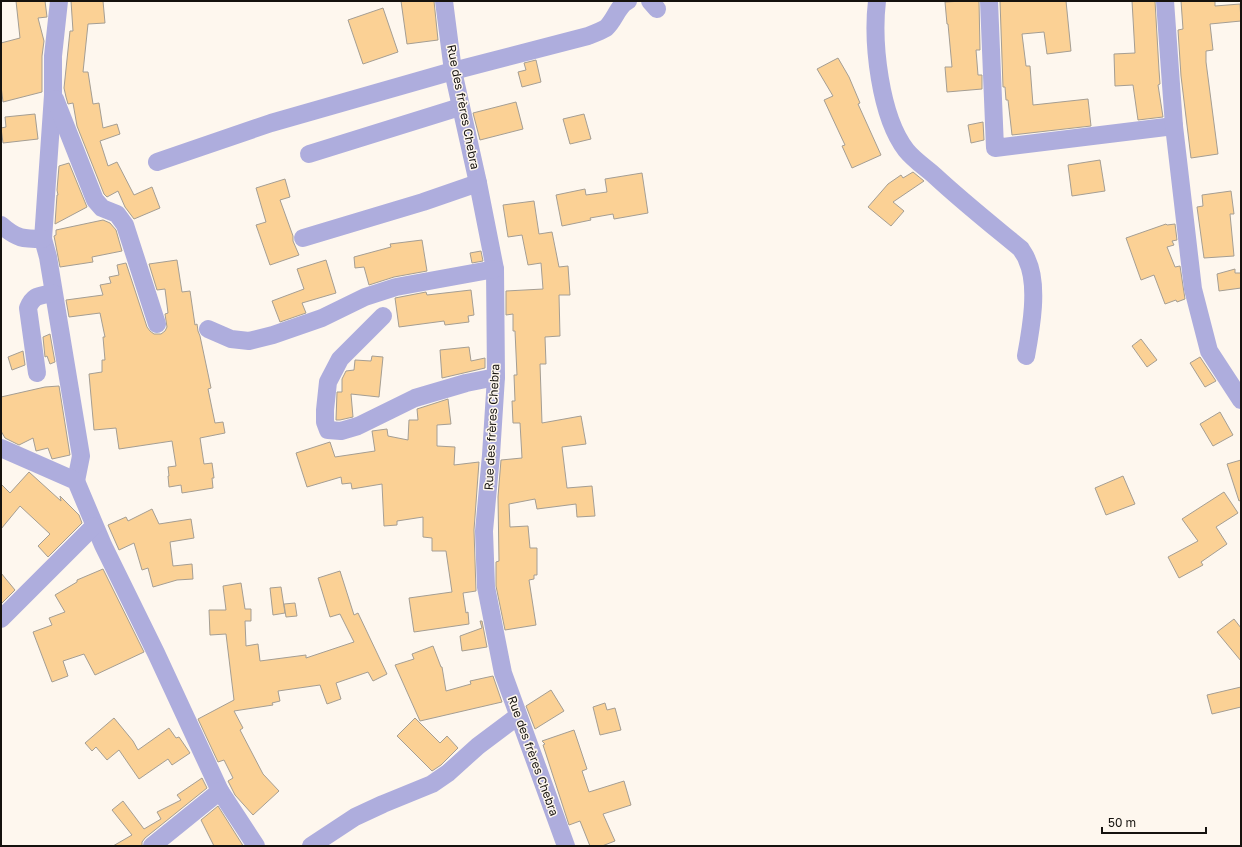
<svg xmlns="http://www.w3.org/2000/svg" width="1242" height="847" viewBox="0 0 1242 847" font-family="'Golos Text',sans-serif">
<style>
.building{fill:#fbd195;stroke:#a59e93}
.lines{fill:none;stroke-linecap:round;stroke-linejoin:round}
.minor{stroke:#aeaddd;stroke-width:18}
.labels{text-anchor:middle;stroke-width:3;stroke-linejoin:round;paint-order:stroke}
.street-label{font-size:12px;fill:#15120e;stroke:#fef7ee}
</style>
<rect width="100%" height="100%" fill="#fef7ee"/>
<g class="building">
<path d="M16,1h29l2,16 -9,1 6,23 -2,15v36l-39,10 -2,-16v-43l19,-5z"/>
<path d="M71,1h32l2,22 -17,1 -5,48h5l5,32 6,-1 4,25 14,-4 3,10 -20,7 8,25 9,-4 17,33 18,-8 8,21 -26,11 -9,-12 -7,-16 -11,6 -3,-3 -27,-68 -4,-23 -5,1 -2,-7 -2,-9 6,-57h3z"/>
<path d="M401,1h33l4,39 -31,4z"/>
<path d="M963,1h16l1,49h-4l2,25h4v14l-35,3 -2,-25h7l-4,-43h-1l-2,-22z"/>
<path d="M1000,1h66l5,50 -24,3 -3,-22 -22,2 4,32h4l3,39 55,-6 3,27 -79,9 -4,-35h-2l-1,-13h-2z"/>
<path d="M1132,1h23l4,69 1,14 -2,1 5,32 -25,3 -5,-35 -18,1 -1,-32 21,-1z"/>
<path d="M1181,1h34v5l25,-2 1,17 -31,3 3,26 -7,1v11l12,92 -27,4 -10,-82 -3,-46 5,-1z"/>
<path d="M383,8l15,44 -35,12 -15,-44z"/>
<path d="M838,58l11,19 11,26 -2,1 23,51 -29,13 -10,-22 3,-1 -21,-45 9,-4 -16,-27z"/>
<path d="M536,60l5,22 -19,5 -4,-15 8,-2 -2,-7z"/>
<path d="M516,102l7,27 -43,11 -7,-27z"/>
<path d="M35,114l3,25 -35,4 -2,-15 5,-1 -1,-10z"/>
<path d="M584,114l7,25 -21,5 -7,-25z"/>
<path d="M983,122l1,18 -13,3 -3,-18z"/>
<path d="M1100,160l5,31 -33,5 -4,-31z"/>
<path d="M69,163l18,44 -32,17 2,-29h1l-1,-5 2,-24z"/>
<path d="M913,172l11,9 -31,21 11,9 -13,15 -23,-19 20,-23 13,-9 2,3z"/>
<path d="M642,173l6,40 -34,6 -1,-5 -23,4 1,2 -29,6 -6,-31 29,-6 1,6 21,-3 -2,-13z"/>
<path d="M285,179l5,18 -10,3 13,36v5l6,14 -29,10 -14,-40 10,-3 -10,-34z"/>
<path d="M1231,191l3,23h-4l4,42 -30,2 -7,-51 6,-1 -1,-11z"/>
<path d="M534,201l5,33 13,-2 7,35 9,-1 2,29h-11l1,41 -15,1 1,27h-6l2,59 39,-7 5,28 -24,3 5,41 25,-2 3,30 -18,1 -1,-13 -39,5 -2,-10 -26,5 1,23 18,-1 2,22h7v27h-3v4l-5,1 7,45 -31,5 -9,-44v-24l3,-1 -1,-64 3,-37 21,-2 -2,-35h-7l-1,-22h3l-1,-26h3l-2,-44h-2v-17l-7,1v-24l37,-2 -2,-26 -13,2 -6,-30 -14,2 -5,-32z"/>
<path d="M103,220l7,3 6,7 6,21 -30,6 1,5 -33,5 -6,-31 2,-1v-5z"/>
<path d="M1166,224l1,1 8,-1 2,16 -5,1 2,4 -7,2 8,20 5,-1 5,33 -8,3 -1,-2 -11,4 -11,-29 -13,5 -15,-42z"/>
<path d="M422,240l5,31 -33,6 -25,8 -5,-18 -9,1 -1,-11 37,-10 -1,-3z"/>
<path d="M481,251l2,10 -11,2 -2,-10z"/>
<path d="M177,260l5,32 8,-1 5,34 2,-1 1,7 2,5 11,52 -3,1 7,34 8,-1 2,11 -25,5 4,26 8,-1 2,15h-2l1,10 -31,5 -1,-8 -12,2 -1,-11h1l-1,-9 8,-1 -4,-25 -53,8 -3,-21 -22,2 -5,-56 13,-2v-12h3l-2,-23h2l-5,-24 -31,4 -3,-17 37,-5 -3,-10 11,-2 -2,-6 10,-2 -2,-10 9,-2 21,64 3,4 4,3h7l4,-3 2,-4 -2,-13 3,-1 -3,-24 -8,1 -8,-26z"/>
<path d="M326,260l10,33 -34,10 4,10 -26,9 -8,-21 32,-12 -7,-20z"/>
<path d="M1235,269v4h6v15l-22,3 -2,-17z"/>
<path d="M471,290l3,25 -6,1 1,6 -24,3 -1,-4 -45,6 -4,-29 31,-6 1,3z"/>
<path d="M50,334l5,28 -5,2 -3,-8 -2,1 -2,-20z"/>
<path d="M1141,339l16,21 -10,7 -15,-21z"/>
<path d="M469,347l2,14 14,-3v10l-43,10 -2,-28z"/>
<path d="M23,351l2,14 -13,5 -4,-13z"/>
<path d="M372,356l11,1 -4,40 -28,-3 2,23 -13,3h-4l1,-28h5v-13l4,-8 8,-1 1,-10 16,1z"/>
<path d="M1200,357l16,24 -11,6 -15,-24z"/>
<path d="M59,386l11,69 -18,4 -4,-11 -12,3 -3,-13 -14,7 -14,-7 -4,-7v-34l44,-10z"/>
<path d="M448,399l3,25 -14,1v21l18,1 -1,18 25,-3 -5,68 2,61 -13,2 3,20 2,-1 1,12 -55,8 -5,-34 43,-6 -6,-41h-14v-13l-9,-1v-20l-26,4v4l-13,1 -2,-42 -30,5 -1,-6 -9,1 -1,-7 -34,10 -11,-34 34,-11 5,15 40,-6 -3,-20 15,-2 1,7 20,4 1,-20h9l-1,-11z"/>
<path d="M1220,412l13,23 -20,11 -13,-22z"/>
<path d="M1241,460v40l-2,1 -12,-37z"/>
<path d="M29,472l32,29 -1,-5 19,19 3,8 -34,34 -10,-11 12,-12 -30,-28 -19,23v-45l9,9z"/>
<path d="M1123,476l12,28 -29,11 -11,-27z"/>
<path d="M1224,492l14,21 -22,14 11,17 -26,18 2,3 -24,13 -11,-21 30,-16 -16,-22z"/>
<path d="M152,509l7,15 32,-5 3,19 -24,4 3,24 19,-2 1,15 -16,1 -24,7 -5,-19 -6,2 -8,-27 -15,7 -11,-25 18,-8 2,4z"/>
<path d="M103,569l41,83 -49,23 -11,-21 -21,7 5,15 -16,6 -19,-50 19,-7 -3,-7 16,-6 -10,-17 22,-13v-2z"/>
<path d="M340,571l14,44 4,-2 29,61 -14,7 -5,-9 -32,11 5,16 -14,5 -7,-19 -42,6 2,10 -8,2 1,2 -39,6 9,17 -3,2 23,44 16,17 -26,24 -18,-20 -7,-14 5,-3 -9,-18 -6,2 -20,-43 36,-19 -8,-66 -16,1 -1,-25h17l-3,-24 18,-3 4,26h6v12h-6l1,25 12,-2 2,17 46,-6v3l48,-16 -14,-28 -10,3 -12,-39z"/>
<path d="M1,573l14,17 -14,14z"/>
<path d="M281,587l4,26 -12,2 -3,-27z"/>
<path d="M295,603l2,13 -11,1 -2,-13z"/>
<path d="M1234,619l7,9v33l-24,-29z"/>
<path d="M480,621h2l5,26 -25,4 -2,-15 22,-8z"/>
<path d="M433,646l8,21h1l4,24 25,-7 -1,-3 23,-5 9,26 -82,19 -25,-56 19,-6 -2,-5z"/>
<path d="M1241,687v20l-29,7 -5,-19z"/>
<path d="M551,690l13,21 -29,18 -9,-23z"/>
<path d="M605,703l2,7 8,-2 6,22 -21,5 -7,-28z"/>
<path d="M114,718l19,23 5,9 31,-22 7,10 3,-1 11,16 -18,12 -4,-6 -29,20 -20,-29 -12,10 -11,-13 -4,4 -7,-8z"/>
<path d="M415,718l25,25 7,-7 11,12 -17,17 -9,6 -35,-35z"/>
<path d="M574,730l13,39 -5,2 7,21 35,-11 7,24 -28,9 12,27 -13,5h-12l-10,-25 -11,4 -26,-80 2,-1 -3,-3z"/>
<path d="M202,778l5,10 -62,50 -3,4v4h-29l19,-11 -20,-25 11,-9 21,28 17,-10 -4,-7 24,-12 -4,-5z"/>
<path d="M218,806l24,38 1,2h-29l-13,-26z"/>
</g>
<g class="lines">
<g class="minor">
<path d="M59,1l-6,55v39l-10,144 5,18 33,199 -5,25"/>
<path d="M444,1l9,70 25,112 17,86 1,108 -5,78 -7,76 2,56 17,86 63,173"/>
<path d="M650,1l7,8"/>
<path d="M877,1c-5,42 3,115 29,149 8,10 20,18 29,26 28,26 57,49 86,73 2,4 5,7 6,11 12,25 4,69 -1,96"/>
<path d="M989,1l6,147 179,-22"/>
<path d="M1165,1l9,125 19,163 16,62 32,49"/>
<path d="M55,99l40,101 7,8 15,6 8,11 32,99"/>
<path d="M309,154l151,-47"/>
<path d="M157,162l114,-39 182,-52 135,-35c5,-2 13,-5 18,-8 9,-8 12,-23 22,-27"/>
<path d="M1,225c16,14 22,14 42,14"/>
<path d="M303,238l120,-36 55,-19"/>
<path d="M383,316l-43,43 -12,23 -3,28v12l3,8 13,1 17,-5 57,-28 51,-15 30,-6"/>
<path d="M208,329l23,10 18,2 24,-6 49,-17 43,-21 31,-10 99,-18"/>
<path d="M37,373l-9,-65c6,-14 12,-12 25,-15"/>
<path d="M1,448l75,33 27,64 53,108 64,138 36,55"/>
<path d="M1,619l93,-93"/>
<path d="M152,846l68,-55"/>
<path d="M311,846l44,-29 28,-13 49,-20 16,-11 30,-27 40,-30"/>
</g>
</g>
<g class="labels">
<g class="street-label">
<text transform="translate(463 107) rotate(79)" y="4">Rue des frères Chebra</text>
<text transform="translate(492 427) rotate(-87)" y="4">Rue des frères Chebra</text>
<text transform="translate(533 756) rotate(70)" y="4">Rue des frères Chebra</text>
</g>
</g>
<rect width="1242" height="847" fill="none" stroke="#15120e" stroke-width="4"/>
<path d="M1102 827v6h104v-6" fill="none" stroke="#15120e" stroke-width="2"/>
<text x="1108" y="827" font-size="12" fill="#15120e" stroke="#fef7ee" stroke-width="3" paint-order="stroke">50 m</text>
</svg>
